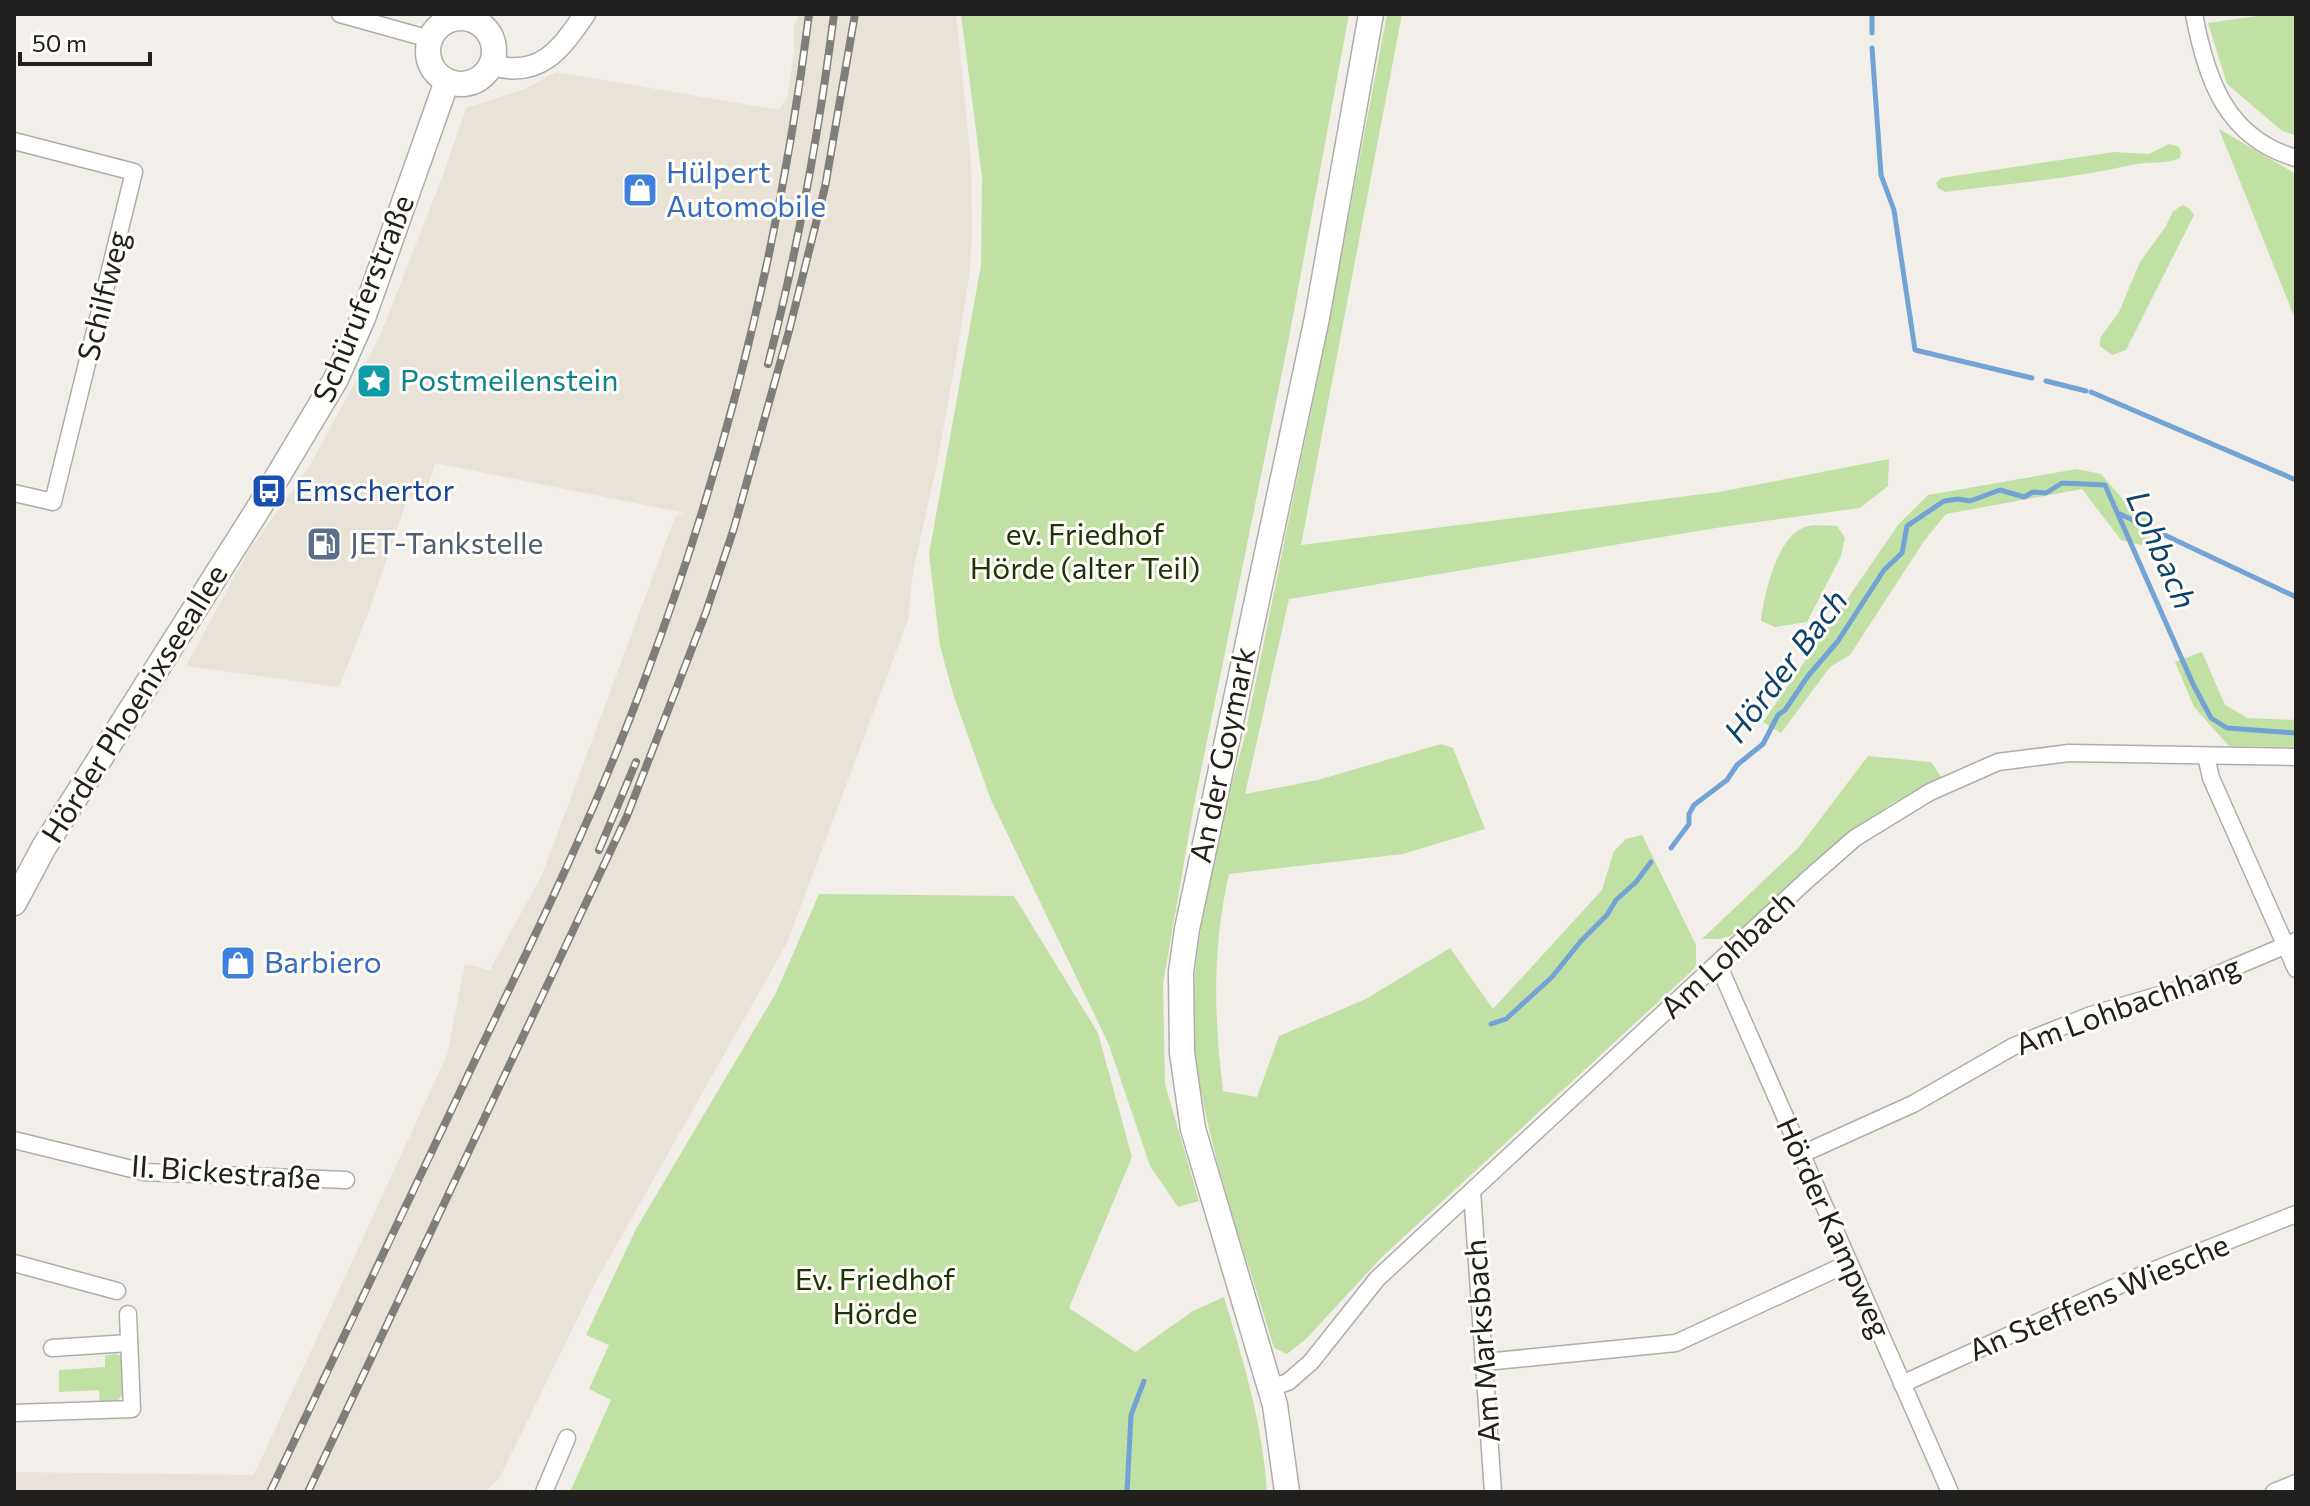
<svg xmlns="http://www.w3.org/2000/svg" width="2310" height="1506" viewBox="0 0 2310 1506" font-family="Commissioner,sans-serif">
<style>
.built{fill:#e8e2d7}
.green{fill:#c1e0a4}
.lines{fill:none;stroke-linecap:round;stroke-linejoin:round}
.stream{stroke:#73a3d5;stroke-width:5}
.minor-casing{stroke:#afada9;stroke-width:19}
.tertiary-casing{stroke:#afada9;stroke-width:23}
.secondary-casing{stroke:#afada9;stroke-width:27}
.minor{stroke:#fff;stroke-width:16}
.tertiary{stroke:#fff;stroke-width:20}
.secondary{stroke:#fff;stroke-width:24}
.rail-casing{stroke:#807e7b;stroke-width:8}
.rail{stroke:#fffdf8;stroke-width:5;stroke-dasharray:15;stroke-linecap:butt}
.labels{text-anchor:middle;stroke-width:6;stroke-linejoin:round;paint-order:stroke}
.shop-label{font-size:30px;fill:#366cbe;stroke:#fffdf8;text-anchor:start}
.street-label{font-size:30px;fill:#21201e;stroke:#fffdf8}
.culture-label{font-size:30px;fill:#0d838f;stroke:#fffdf8;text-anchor:start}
.transit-label{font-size:30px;fill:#164399;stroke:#fffdf8;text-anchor:start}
.park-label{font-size:30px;fill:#203306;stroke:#fffdf8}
.service-label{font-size:30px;fill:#4e5e75;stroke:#fffdf8;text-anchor:start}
.water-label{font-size:32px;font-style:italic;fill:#0c4270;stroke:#fffdf8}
</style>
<rect width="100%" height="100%" fill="#f2efeb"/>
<path class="built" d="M799,14h157l15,147 1,69 -2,41 -14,88 -19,105 -24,108 -5,48 -121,323 -193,342 -94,192 -15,15h-471v-20l240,3 193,-420 18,-91 25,6 52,-95 133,-358 9,-4 -249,-50 -11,37 -16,-3 -38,111 -31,79 -153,-21 62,-114 61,-85 70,-129 63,-160 24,-70 59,-19 31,-17 223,38 8,-11 7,-46v-27z"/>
<g class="green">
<path d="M961,14h388l-61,329 -94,462 -31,179 2,100 34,117 -21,6 -28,-41 -41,-121 -118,-245 -37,-103 -14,-51 -11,-92 52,-289 1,-88z"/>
<path d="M1387,14h15l-101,531 418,-53 170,-33 -1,27 -28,22 -138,19 -433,72 -44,195 73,-14 123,-36 12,4 32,81 -82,25 -174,20c-17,75 -15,141 -6,217l34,6 22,-61 87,-37 84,-51 43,61 109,-119 12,-39 12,-12 16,-4 54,110v22l-314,290 -76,82 -19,15 -13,-6c-28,-94 -64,-189 -78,-287 -9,-67 4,-134 18,-199 8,-40 17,-79 29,-118l79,-387z"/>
<path d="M2271,14h25v121l-14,-4 -55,-47 -19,-61z"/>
<path d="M2219,129l77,45v147z"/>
<path d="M2169,144l9,2 3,5 -1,7c-11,6 -36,4 -49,7 -61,14 -124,19 -186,27l-7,-4 -2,-5 5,-5 173,-26 35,2z"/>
<path d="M2183,205l7,4 4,6 -68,135 -14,5 -12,-9v-8l19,-26 21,-50 26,-36 7,-15z"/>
<path d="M2077,469l24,5 27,31 30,22 -17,18 -20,-5 -39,-51 -136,25 -22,27 -74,114 -20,12 -49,66 -18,-11 135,-197 30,-30z"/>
<path d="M1837,526l8,12 -4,18 -34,66 -32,5 -14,-6c3,-26 16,-85 44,-94 9,-3 22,-1 32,-1z"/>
<path d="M2202,652l23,53 23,13 48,2v27l-67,-1 -35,-39 -19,-45z"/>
<path d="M1868,756l63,6 10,15 -50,27 -51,37 -96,89 -22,9h-20l97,-92z"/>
<path d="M819,894l195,2 84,137 34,124 -63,151 66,44 58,-41 31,-14c19,63 39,128 43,195h-697l41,-92 -22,-11 20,-44 -23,-10 50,-106 140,-236z"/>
<path d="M117,1354l5,3 1,37 -8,10 -15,2 -1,-16 -40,2v-22l46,-3v-12z"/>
</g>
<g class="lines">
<g class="stream">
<path d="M1872,14v19"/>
<path d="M1872,48l9,127 13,35 21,140 117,28"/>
<path d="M2046,381l40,10"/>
<path d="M2091,392l205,88"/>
<path d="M2120,514l176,83"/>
<path d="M1671,848l18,-24v-10l5,-9 33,-25 10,-15 26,-21 15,-29 7,-5 23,-34 30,-35 46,-71 18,-17 5,-27 37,-25 14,-2 12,2 30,-11 24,7 9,-5 13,1 16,-10 43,2 88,199 18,34 16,10 69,5"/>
<path d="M1491,1024l15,-5 46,-42 29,-36 26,-26 9,-15 20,-18 15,-20"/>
<path d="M1127,1492l4,-77 13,-34"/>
</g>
<defs>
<g id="minor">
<path d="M340,14l90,25"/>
<path d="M2194,14c12,65 32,124 102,144"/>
<path d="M14,141l120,31 -81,330 -39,-9"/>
<path d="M2206,756l5,22 85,191"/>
<path d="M1718,964l232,528"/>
<path d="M14,1140l130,32 202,8"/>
<path d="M1800,1155l113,-51 101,-58 77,-31 99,-29 106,-45"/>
<path d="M1472,1191l21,301"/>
<path d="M14,1263l103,28"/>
<path d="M52,1348l77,-5"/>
<path d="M1485,1362l191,-19 173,-80"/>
<path d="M1902,1384l242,-110 152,-60"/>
<path d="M1270,1388l18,-6 23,-20 66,-83 430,-399 48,-42 75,-46 68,-30 71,-9 227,4"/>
<path d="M14,1413l118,-4 -4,-95"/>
<path d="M544,1492l23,-54"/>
<path d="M2274,1492l22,-9"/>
</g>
<path id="tertiary" d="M492,65c48,14 69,-16 93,-51"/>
<g id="secondary">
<circle cx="461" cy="51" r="33"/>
<path d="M14,903l30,-56 216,-341 76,-127 27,-61 84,-237"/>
<path d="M1287,1492l-12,-87 -82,-276 -11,-76 -1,-81 6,-43 130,-611 54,-304"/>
</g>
</defs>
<use href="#minor" class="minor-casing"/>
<use href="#tertiary" class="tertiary-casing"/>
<use href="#secondary" class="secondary-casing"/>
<use href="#minor" class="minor"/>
<use href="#tertiary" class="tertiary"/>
<use href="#secondary" class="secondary"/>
<defs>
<g id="rail">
<path d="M768,364c30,-115 51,-232 66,-350"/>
<path d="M599,850l37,-88"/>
<path d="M270,1492c70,-146 139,-292 208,-438 60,-124 120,-248 168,-378 80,-214 135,-435 163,-662"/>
<path d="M308,1492l319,-676 79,-204 28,-84 55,-197 36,-144 30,-173"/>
</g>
</defs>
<use href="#rail" class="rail-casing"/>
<use href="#rail" class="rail"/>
</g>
<defs>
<symbol id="shop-square" viewBox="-11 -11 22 22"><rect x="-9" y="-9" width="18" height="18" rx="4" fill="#3f7fe0" stroke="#fffdf8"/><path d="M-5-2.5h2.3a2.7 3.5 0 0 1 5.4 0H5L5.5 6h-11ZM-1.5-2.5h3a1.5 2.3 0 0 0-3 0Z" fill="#fff"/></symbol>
<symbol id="sight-square" viewBox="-11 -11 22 22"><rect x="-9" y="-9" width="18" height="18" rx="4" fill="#0f9aa8" stroke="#fffdf8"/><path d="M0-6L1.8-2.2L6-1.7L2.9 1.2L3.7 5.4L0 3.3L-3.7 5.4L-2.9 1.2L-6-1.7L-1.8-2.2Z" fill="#fff"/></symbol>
<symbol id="bus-square" viewBox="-11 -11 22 22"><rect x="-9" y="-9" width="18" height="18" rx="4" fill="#1a4fb4" stroke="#fffdf8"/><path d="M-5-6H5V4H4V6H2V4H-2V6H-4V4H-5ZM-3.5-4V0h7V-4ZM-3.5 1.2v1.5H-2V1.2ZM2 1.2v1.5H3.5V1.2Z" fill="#fff"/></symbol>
<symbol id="fuel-square" viewBox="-11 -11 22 22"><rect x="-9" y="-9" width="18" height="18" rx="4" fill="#5c6f8a" stroke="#fffdf8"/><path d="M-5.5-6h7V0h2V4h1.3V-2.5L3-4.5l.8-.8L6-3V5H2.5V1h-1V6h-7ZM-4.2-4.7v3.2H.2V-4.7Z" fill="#fff"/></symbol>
</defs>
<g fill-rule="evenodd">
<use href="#shop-square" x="620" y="170" width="40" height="40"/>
<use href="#sight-square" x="354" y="361" width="40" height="40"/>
<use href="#bus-square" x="249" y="471" width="40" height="40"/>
<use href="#fuel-square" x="304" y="524" width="40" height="40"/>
<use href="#shop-square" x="218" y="943" width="40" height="40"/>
</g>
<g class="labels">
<g class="shop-label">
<text x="666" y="183">Hülpert<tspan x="666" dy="34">Automobile</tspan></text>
<text x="264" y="973">Barbiero</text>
</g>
<g class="street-label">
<text transform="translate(104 296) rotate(-76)" y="10">Schilfweg</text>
<text transform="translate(364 299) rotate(-68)" y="10">Schüruferstraße</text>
<text transform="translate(135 704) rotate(-58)" y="10">Hörder Phoenixseeallee</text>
<text transform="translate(1223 755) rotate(-78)" y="10">An der Goymark</text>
<text transform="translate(1728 955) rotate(-43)" y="10">Am Lohbach</text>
<text transform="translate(2128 1006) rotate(-20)" y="10">Am Lohbachhang</text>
<text transform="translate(226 1173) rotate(4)" y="10">II. Bickestraße</text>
<text transform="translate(1833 1228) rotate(66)" y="10">Hörder Kampweg</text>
<text transform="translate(2099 1298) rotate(-23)" y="10">An Steffens Wiesche</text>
<text transform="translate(1483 1341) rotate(-94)" y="10">Am Marksbach</text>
</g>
<g class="culture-label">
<text x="400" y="391">Postmeilenstein</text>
</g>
<g class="transit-label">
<text x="295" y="501">Emschertor</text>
</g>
<g class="park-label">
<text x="1085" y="545">ev. Friedhof<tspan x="1085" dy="34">Hörde (alter Teil)</tspan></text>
<text x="875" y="1290">Ev. Friedhof<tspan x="875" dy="34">Hörde</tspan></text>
</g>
<g class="service-label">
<text x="350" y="554">JET-Tankstelle</text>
</g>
<g class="water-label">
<text transform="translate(2161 550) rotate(66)" y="11">Lohbach</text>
<text transform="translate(1786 666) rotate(-53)" y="11">Hörder Bach</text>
</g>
</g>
<rect width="2310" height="1506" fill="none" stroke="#21201e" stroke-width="32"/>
<path d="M20 52v12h130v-12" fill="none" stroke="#21201e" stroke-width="4"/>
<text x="32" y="52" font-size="24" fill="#21201e" stroke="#fffdf8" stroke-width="6" paint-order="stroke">50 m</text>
</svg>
